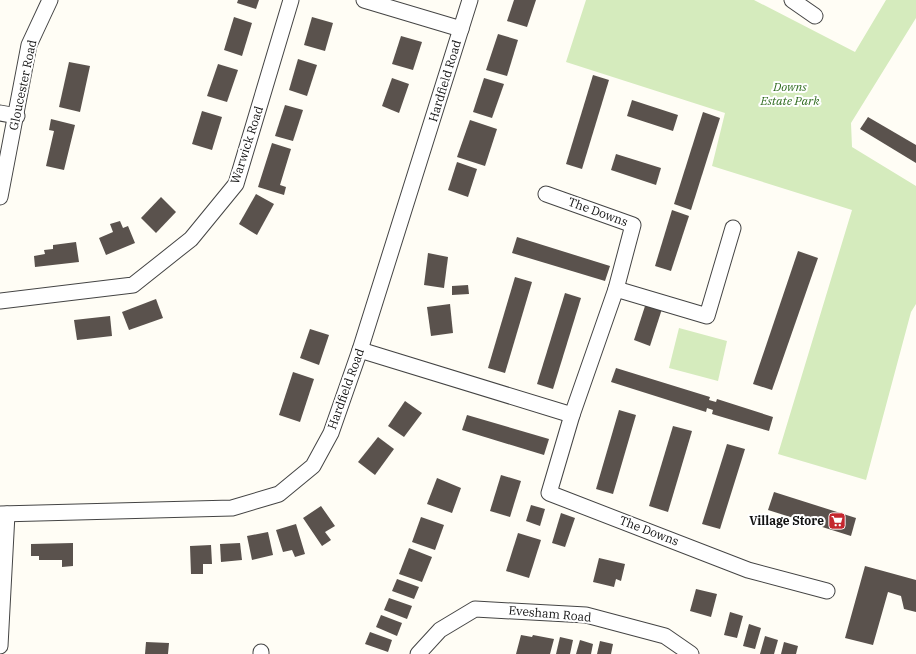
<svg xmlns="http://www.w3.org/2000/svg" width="916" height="654" viewBox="0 0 916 654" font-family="'IBM Plex Serif',serif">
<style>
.green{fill:#d5ebbd}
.building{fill:#5a524d}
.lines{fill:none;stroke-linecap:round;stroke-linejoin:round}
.street-casing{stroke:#444;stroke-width:17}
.street{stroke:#fff;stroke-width:15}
.labels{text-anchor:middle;stroke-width:4;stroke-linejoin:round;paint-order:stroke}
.street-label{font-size:12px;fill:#111;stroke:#fff}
.park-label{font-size:12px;font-style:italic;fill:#2f6b1f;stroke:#fff}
.poi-label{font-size:12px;font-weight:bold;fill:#111;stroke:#fff;text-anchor:end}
</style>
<rect width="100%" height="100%" fill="#fffdf5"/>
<g class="green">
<path d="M586,0h168l101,52 31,-52h30v18l-65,105 1,24 64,39v118l-5,8 -45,168 -88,-26 74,-244 -140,-44 13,-53 -159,-51z"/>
<path d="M679,328l48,13 -9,40 -49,-13z"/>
</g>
<g class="building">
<path d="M238,0h21l-3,9 -19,-6z"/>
<path d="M514,0h22l-9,27 -20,-6z"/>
<path d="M234,17l18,6 -10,33 -18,-6z"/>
<path d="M312,17l21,6 -8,28 -21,-6z"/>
<path d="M498,34l20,6 -11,36 -21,-6z"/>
<path d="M401,36l21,6 -9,28 -21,-6z"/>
<path d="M298,59l19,6 -10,31 -18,-6z"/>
<path d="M69,62l21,4 -10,46 -21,-5z"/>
<path d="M218,64l20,6 -11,32 -20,-6z"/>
<path d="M593,75l16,5 -27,89 -16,-5z"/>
<path d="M392,78l17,6 -10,29 -17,-7z"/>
<path d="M484,78l20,6 -12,34 -19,-6z"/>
<path d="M632,100l46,15 -5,16 -46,-15z"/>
<path d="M285,105l18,5 -10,31 -18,-5z"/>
<path d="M202,111l20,6 -10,33 -20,-6z"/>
<path d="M703,112l17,6 -29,92 -17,-6z"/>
<path d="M868,117l48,28v18l-56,-34z"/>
<path d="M51,119l24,6 -11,45 -18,-4 8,-35 -5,-1z"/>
<path d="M470,120l27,9 -12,37 -28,-9z"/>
<path d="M272,143l19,6 -11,36 6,2 -2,8 -26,-8z"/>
<path d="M616,154l45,14 -5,17 -45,-15z"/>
<path d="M457,162l20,7 -9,28 -20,-7z"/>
<path d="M256,194l18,10 -17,31 -18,-11z"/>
<path d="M161,197l15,15 -20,21 -15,-15z"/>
<path d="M672,210l17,6 -18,55 -16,-5z"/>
<path d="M120,221l3,7 5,-2 7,17 -29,12 -7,-17 14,-6 -3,-8z"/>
<path d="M517,237l93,29 -5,15 -93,-28z"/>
<path d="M76,242l3,20 -44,5 -1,-11 11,-2 -1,-4 9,-1v-4z"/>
<path d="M798,251l20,7 -46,132 -19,-6z"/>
<path d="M428,253l20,4 -4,31 -20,-3z"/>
<path d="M515,277l17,5 -27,91 -17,-5z"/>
<path d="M468,285l1,9 -17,1v-9z"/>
<path d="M565,293l16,5 -28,91 -16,-5z"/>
<path d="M156,299l7,19 -34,12 -7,-18z"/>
<path d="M646,303l16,6 -12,37 -16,-6z"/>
<path d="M450,304l3,29 -22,3 -4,-29z"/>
<path d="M110,316l2,20 -35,4 -3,-20z"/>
<path d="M310,329l19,6 -10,30 -19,-7z"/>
<path d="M616,368l94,29 -1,3 7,2 1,-3 56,18 -4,14 -57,-17 1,-4 -6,-2 -1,4 -95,-30z"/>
<path d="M293,372l21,7 -14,43 -21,-7z"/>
<path d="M405,401l17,12 -18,24 -16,-11z"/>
<path d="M619,410l17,5 -23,79 -17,-5z"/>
<path d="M467,415l82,24 -5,16 -82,-25z"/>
<path d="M673,426l19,5 -24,81 -19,-6z"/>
<path d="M378,437l16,12 -19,26 -17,-13z"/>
<path d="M727,444l18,5 -25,80 -18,-5z"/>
<path d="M501,475l20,6 -11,36 -20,-6z"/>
<path d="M437,478l24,10 -9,25 -25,-9z"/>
<path d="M774,492l82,26 -5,18 -83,-26z"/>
<path d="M531,505l14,4 -5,17 -14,-5z"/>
<path d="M321,506l14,20 -10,6 6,8 -9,6 -19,-28z"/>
<path d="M561,513l14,5 -10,29 -13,-4z"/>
<path d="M421,517l23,8 -9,25 -23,-8z"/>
<path d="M296,524l9,30 -10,3 -3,-7 -9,2 -7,-22z"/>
<path d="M268,532l5,23 -21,5 -5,-24z"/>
<path d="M518,533l23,7 -12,38 -23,-7z"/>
<path d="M73,543v23l-11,1v-7h-23v-4h-8v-12z"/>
<path d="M240,543l2,17 -21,2 -1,-18z"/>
<path d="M211,545l1,19h-9v10h-12l-1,-28z"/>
<path d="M409,548l23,9 -10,25 -23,-8z"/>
<path d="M599,558l26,6 -4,17 -5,-2 -2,8 -21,-5z"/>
<path d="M865,566l51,14v32l-12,-3 -3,-13 -13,-4 -15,53 -28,-7z"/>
<path d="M397,579l22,8 -5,12 -22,-8z"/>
<path d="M696,589l21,5 -6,23 -21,-6z"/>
<path d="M389,598l23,8 -5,13 -23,-9z"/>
<path d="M730,612l13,4 -6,22 -13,-3z"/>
<path d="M381,615l21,8 -5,13 -21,-9z"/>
<path d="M749,624l12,4 -6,21 -12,-3z"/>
<path d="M370,632l22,8 -4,12 -23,-8z"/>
<path d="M521,635l11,2 1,-2 21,4 -4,15h-34z"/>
<path d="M765,636l13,4 -4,14h-14z"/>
<path d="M560,637l13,3 -3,14h-14z"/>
<path d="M580,640l13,4 -2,10h-15z"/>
<path d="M600,641l13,3 -2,10h-14z"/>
<path d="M146,642l23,1 -1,11h-23z"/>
<path d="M784,642l14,4 -2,8h-15z"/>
</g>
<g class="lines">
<defs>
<g id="street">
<path d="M364,0l97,29"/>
<path d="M792,0l23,16"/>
<path d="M0,113l17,3"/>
<path d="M546,194l87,31 -17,64 -44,126 -23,78 199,77 79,21"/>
<path d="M0,197l29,-152 21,-45"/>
<path d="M616,289l91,27 26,-88"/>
<path d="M0,301l133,-16 58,-46 45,-55 55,-184"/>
<path d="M360,350l212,65"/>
<path d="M0,514l232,-6 47,-14 34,-28 18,-33 29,-83 110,-350"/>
<path d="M0,646l7,-132"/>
<path d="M261,654v-2"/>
<path d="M418,654l22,-24 35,-21 111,6 79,21 26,18"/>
</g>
</defs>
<use href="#street" class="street-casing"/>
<use href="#street" class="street"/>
</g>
<defs>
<symbol id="supermarket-square" viewBox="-11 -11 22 22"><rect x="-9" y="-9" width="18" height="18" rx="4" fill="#c4262e" stroke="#fff"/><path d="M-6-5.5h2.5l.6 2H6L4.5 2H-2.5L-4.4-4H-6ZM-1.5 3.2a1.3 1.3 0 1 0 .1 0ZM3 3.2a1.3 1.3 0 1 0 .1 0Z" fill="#fff"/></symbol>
</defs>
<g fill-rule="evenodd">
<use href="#supermarket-square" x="827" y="511" width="20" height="20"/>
</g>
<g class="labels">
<g class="street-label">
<text transform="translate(445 81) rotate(-73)" y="4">Hardfield Road</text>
<text transform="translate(23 85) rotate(-78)" y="4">Gloucester Road</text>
<text transform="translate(247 145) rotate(-72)" y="4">Warwick Road</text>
<text transform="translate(598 212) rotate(20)" y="4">The Downs</text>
<text transform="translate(346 389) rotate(-70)" y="4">Hardfield Road</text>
<text transform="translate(649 531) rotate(21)" y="4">The Downs</text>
<text transform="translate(550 614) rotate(5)" y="4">Evesham Road</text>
</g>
<g class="park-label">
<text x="790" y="91">Downs<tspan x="790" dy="14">Estate Park</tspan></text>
</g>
<g class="poi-label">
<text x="824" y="525">Village Store</text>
</g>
</g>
</svg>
